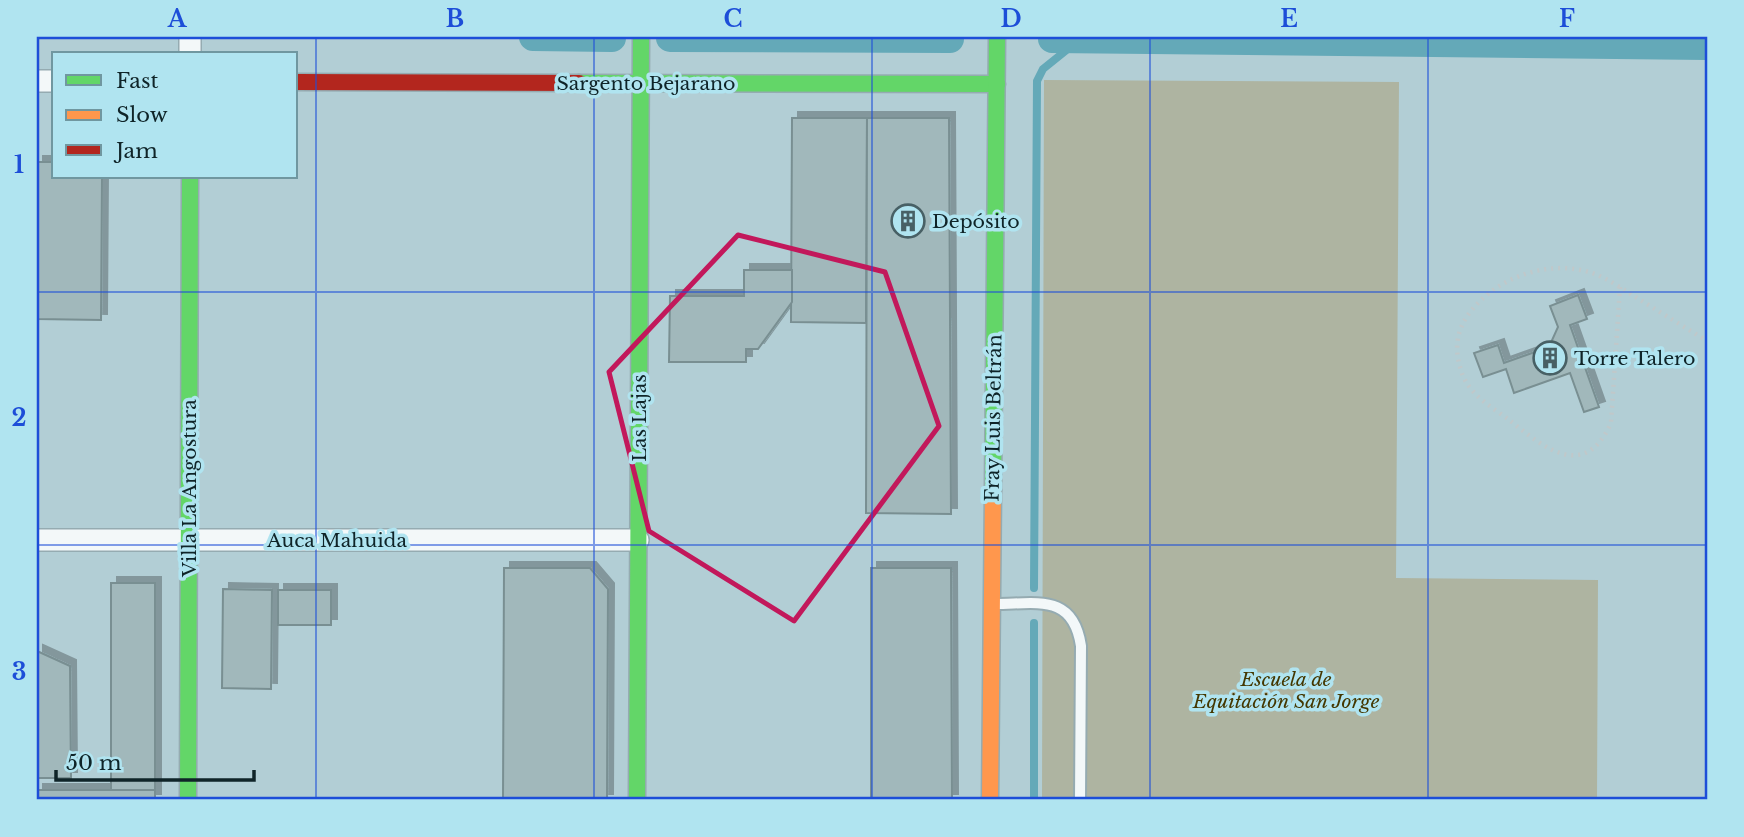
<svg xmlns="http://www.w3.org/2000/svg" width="1744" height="837" viewBox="0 0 1744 837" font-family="'Libre Baskerville',serif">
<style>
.green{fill:#aeb4a1}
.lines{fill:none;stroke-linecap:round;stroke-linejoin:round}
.stream{stroke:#64a9b8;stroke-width:8}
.canal{stroke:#64a9b8;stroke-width:28}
.building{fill:#a1b8bb;stroke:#798f92;stroke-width:2;filter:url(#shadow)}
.lane-casing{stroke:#95abb1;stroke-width:14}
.street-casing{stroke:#95abb1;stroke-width:24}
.fast-casing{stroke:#95abb1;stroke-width:19}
.slow-casing{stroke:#95abb1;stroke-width:19}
.jam-casing{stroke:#95abb1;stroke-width:19}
.path{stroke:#c0c8ca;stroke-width:4.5;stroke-dasharray:2 5;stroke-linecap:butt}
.lane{stroke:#f3f8f9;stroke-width:10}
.street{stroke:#f3f8f9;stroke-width:21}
.fast{stroke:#63d668;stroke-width:16}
.slow{stroke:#ff974d;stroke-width:16}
.jam{stroke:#b3261e;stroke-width:16}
.marked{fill:none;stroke:#c2185b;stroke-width:5;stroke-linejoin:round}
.grid{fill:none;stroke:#1d4ed8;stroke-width:2;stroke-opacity:0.55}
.labels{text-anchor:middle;stroke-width:7;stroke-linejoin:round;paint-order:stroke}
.street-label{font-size:19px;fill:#0f2428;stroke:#b0e4f0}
.poi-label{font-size:19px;fill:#0f2428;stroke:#b0e4f0;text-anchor:start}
.park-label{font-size:19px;font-style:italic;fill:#443700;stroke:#b0e4f0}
.neatline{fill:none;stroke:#1d4ed8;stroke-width:2.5}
.grid-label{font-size:23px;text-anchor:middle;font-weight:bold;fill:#1d4ed8}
</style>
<defs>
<filter id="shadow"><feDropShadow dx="6" dy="-6" stdDeviation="0" flood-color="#0004"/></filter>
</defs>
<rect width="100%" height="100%" fill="#b2ced5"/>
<path class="green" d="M1044,80l355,2 -3,496 202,2 -1,220h-555z"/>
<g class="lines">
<g class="stream">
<path d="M1034,588l3,-507 6,-12 36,-29"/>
<path d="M1034,800v-177"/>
</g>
<g class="canal">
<path d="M533,37l79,1"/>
<path d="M670,38l280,1"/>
<path d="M1052,39l655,7"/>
</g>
</g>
<g class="building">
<path d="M792,118h75l-1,205 -75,-1z"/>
<path d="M867,118h82l2,396 -85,-1z"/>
<path d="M37,162h17v15h48l-1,143 -64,-1z"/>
<path d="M744,270h48v32l-34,47h-12v13h-77l1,-66h74z"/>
<path d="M1578,295l9,24 -17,6 29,82 -15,5 -14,-39 -56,20 -8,-24 -23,8 -9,-24 24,-8 6,18 45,-16 9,-20 -8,-21z"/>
<path d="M504,568h86l18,21 -1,211h-104z"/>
<path d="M871,568h80l1,232h-81z"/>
<rect x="111" y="583" width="44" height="207"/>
<path d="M223,589l49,1 -1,99 -49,-1z"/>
<rect x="278" y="590" width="53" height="35"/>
<path d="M37,651l33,15 1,112h-34z"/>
<rect x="37" y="790" width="118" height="10"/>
</g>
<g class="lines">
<defs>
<path id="lane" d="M995,604c42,0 78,-11 86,42l-1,154"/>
<g id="street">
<path d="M190,37v17"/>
<path d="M37,81h17"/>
<path d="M37,540h601"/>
</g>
<g id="fast">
<path d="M579,83l418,1"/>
<path d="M993,490l4,-453"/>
<path d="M188,800l2,-623"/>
<path d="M637,800l4,-763"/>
</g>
<path id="slow" d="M990,800l3,-310"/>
<path id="jam" d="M296,82l283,1"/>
</defs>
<use href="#lane" class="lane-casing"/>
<use href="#street" class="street-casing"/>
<use href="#fast" class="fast-casing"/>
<use href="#slow" class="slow-casing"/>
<use href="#jam" class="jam-casing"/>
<path class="path" d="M1620,287l-9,136c-27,60 -69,23 -103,-4 -18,-13 -41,-26 -47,-49 -9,-27 -2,-48 18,-68 28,-28 74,-42 113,-29 15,5 29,15 42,23 24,15 49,30 73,45"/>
<use href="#lane" class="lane"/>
<use href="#street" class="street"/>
<use href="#fast" class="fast"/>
<use href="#slow" class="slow"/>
<use href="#jam" class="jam"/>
</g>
<path class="marked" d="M738,235l147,37 54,154 -145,195 -145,-90 -40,-159z"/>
<path class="grid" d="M316,37v763M594,37v763M872,37v763M1150,37v763M1428,37v763M37,292h1670M37,545h1670"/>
<defs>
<symbol id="building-ring" viewBox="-11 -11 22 22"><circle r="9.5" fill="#b0e4f0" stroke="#486065" stroke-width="1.5"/><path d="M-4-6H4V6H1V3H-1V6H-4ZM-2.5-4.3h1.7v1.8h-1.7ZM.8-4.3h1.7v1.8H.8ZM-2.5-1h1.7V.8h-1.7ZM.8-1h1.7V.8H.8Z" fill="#486065"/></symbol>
</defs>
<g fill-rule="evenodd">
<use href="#building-ring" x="889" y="202" width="38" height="38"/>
<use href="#building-ring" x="1531" y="339" width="38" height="38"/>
</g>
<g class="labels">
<g class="street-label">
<text x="646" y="90">Sargento Bejarano</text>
<text transform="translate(639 418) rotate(-90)" y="7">Las Lajas</text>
<text transform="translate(993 418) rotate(-89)" y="7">Fray Luis Beltrán</text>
<text transform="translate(189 488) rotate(-90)" y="7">Villa La Angostura</text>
<text x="337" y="547">Auca Mahuida</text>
</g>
<g class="poi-label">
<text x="932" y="228">Depósito</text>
<text x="1574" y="365">Torre Talero</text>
</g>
<g class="park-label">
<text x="1286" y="686">Escuela de<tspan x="1286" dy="22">Equitación San Jorge</tspan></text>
</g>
</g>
<rect width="1744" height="837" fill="none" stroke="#b0e4f0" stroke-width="77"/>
<rect x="52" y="52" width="245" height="126" fill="#b0e4f0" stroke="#7097a0" stroke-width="2"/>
<rect x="66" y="75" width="35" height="10" fill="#63d668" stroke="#7097a0" stroke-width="2"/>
<text x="116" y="88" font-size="21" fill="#0f2428">Fast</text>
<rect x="66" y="110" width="35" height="10" fill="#ff974d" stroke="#7097a0" stroke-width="2"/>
<text x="116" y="122" font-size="21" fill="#0f2428">Slow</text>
<rect x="66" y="145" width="35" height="10" fill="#b3261e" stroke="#7097a0" stroke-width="2"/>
<text x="116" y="158" font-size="21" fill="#0f2428">Jam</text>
<path d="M56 770v10h198v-10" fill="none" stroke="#0f2428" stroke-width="3.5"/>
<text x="66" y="770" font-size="21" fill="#0f2428" stroke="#b0e4f0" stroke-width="5" paint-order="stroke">50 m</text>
<rect x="38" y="38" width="1668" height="760" class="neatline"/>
<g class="grid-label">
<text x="177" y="27">A</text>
<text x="455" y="27">B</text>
<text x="733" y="27">C</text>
<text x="1011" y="27">D</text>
<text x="1289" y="27">E</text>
<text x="1567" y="27">F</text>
<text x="19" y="173">1</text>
<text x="19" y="426">2</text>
<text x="19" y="680">3</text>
</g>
</svg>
